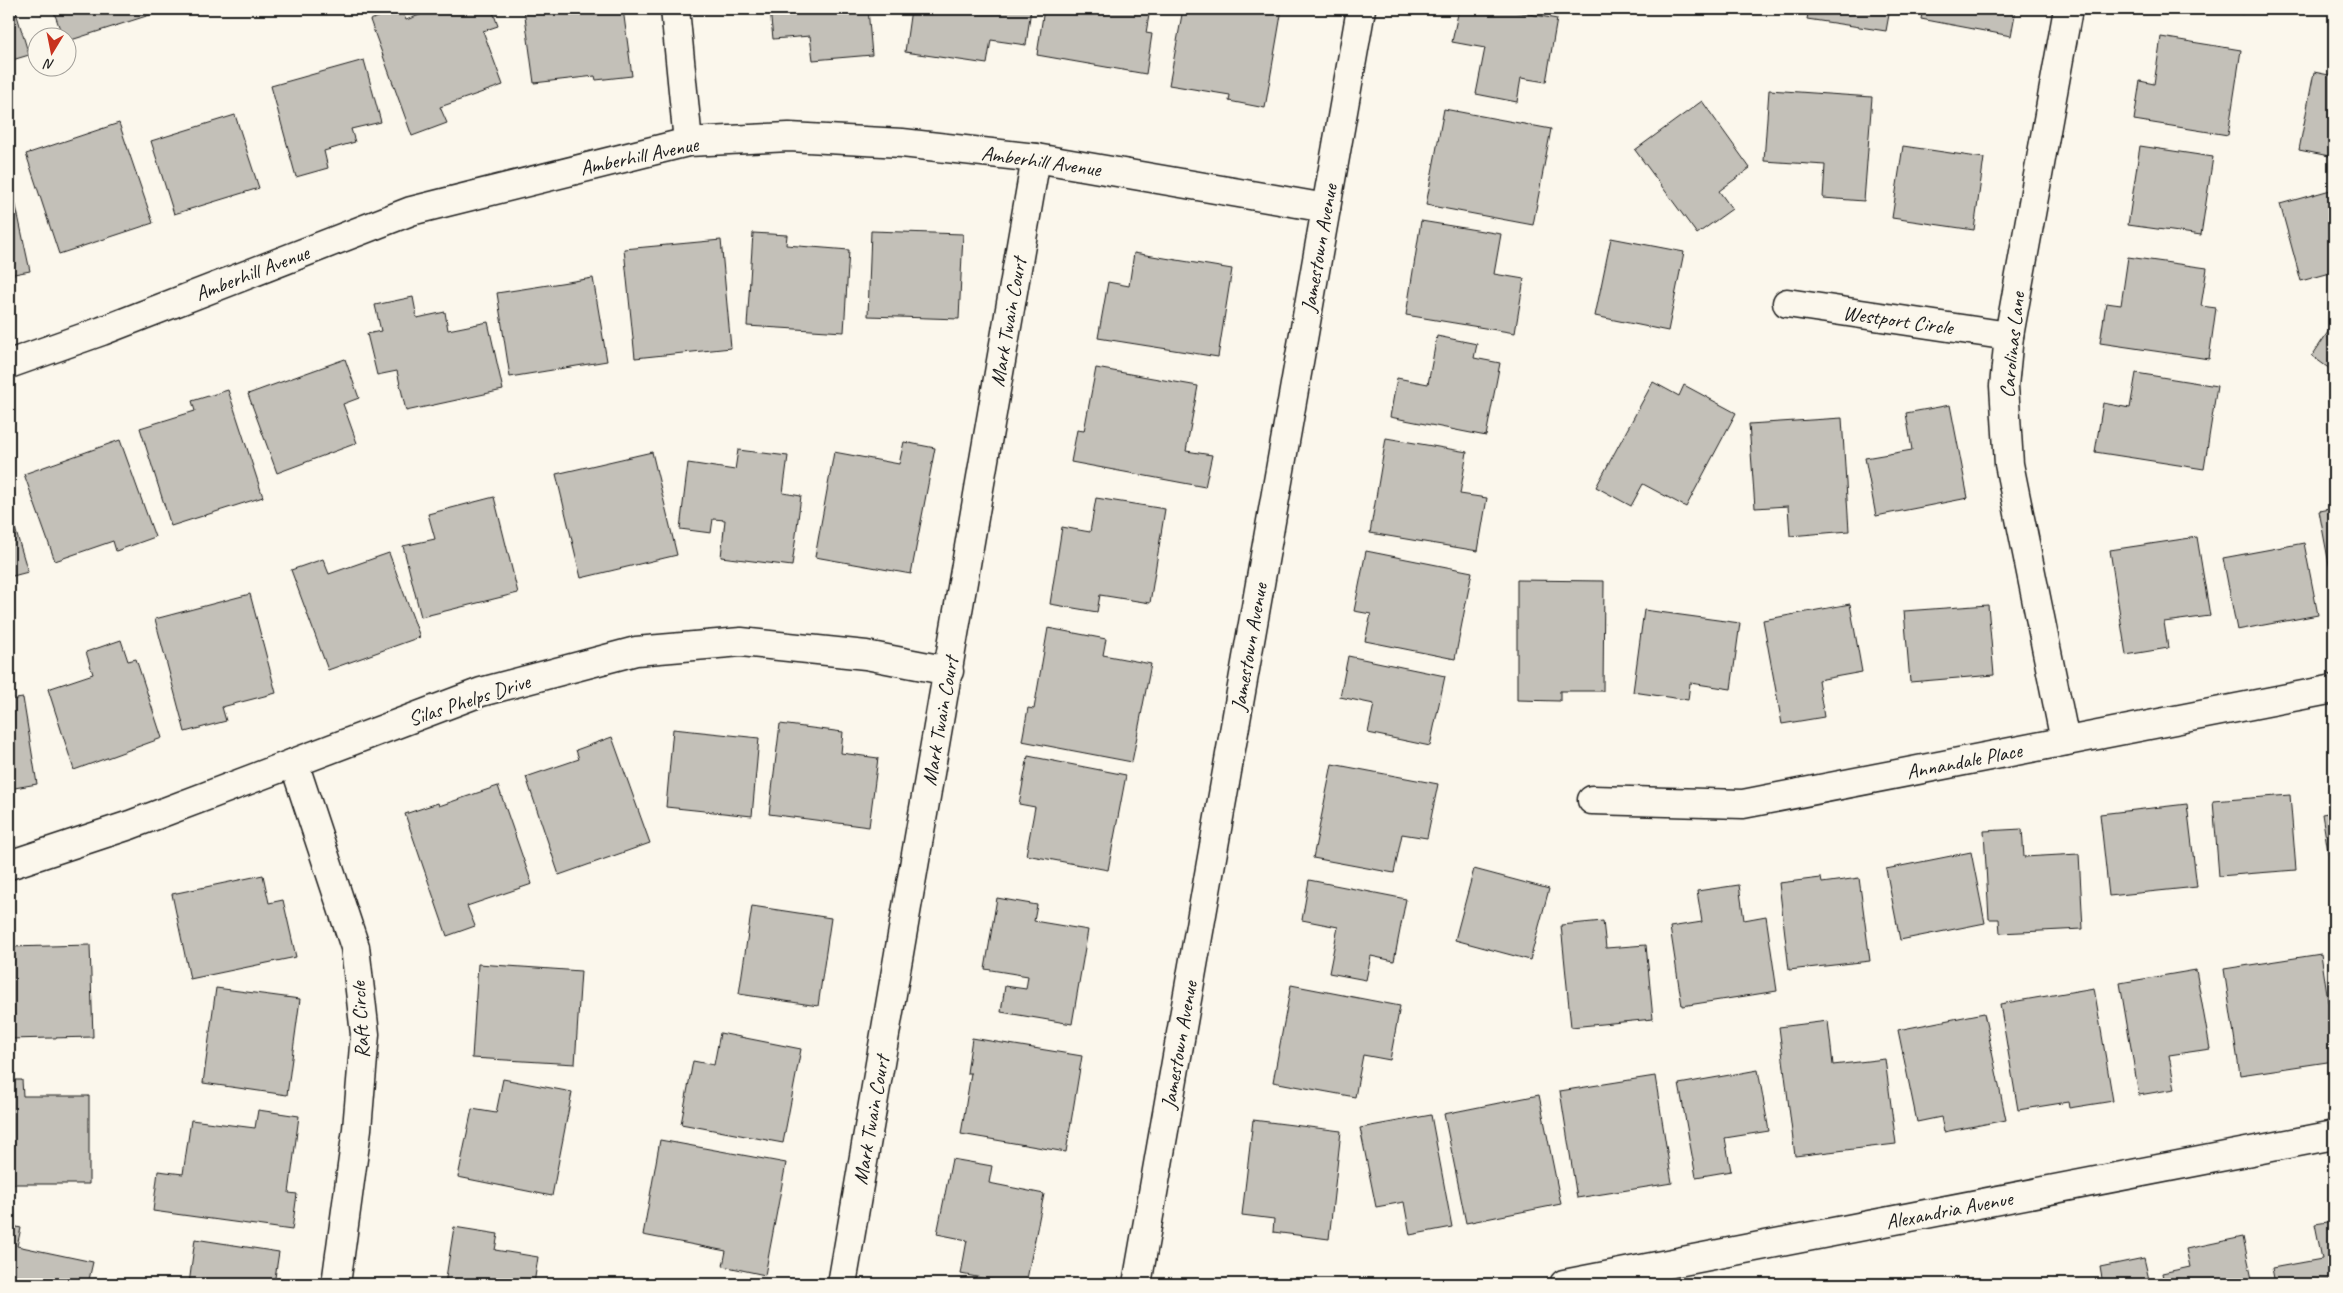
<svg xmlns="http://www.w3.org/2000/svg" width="2343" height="1293" viewBox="0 0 2343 1293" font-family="Caveat,sans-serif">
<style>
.building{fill:#c3c0b8;stroke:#1c1c1c}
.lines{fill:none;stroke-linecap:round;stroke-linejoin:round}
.minor-casing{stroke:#1c1c1c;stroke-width:31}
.minor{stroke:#fbf7ec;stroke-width:28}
.labels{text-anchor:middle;stroke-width:5;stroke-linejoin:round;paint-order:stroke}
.street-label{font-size:21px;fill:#1c1c1c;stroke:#fbf7ec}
</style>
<rect width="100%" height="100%" fill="#fbf7ec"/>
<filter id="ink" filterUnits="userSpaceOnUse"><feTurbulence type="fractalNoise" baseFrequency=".02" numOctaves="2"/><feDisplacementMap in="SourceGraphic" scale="10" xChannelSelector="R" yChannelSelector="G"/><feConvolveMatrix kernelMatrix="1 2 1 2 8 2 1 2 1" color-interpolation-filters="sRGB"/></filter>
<g filter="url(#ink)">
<g class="building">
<path d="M9,9h6l14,46 -20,6z"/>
<path d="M53,9h105l1,3 -91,29v-3h-5z"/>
<path d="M401,9l5,11 30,-11h56l6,17 -15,5 20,54 -63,22 7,16 -35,13 -42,-116z"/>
<path d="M524,9h99l9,67 -36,4 -1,-4 -61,7z"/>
<path d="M770,9h98l4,46 -59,5 -3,-24 -37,3z"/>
<path d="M911,9l23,4 1,-4h96l-5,36 -35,-5 -4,24 -82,-12z"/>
<path d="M1044,9h106l-4,24 6,1 -6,40 -109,-19z"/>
<path d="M1183,9h99l-17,99 -36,-7 1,-6 -61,-10z"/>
<path d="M1459,9h42l56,10 -11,63 -25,-4 -4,24 -41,-8 9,-46 -33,-6z"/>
<path d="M1809,9h81l-4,22 -79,-12z"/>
<path d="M1923,9h93l-5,27 -90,-17z"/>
<path d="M2212,9h32l-1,5z"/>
<path d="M2161,37l80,13 -13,85 -94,-15 6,-39 14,3z"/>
<path d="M364,60l17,62 -30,7 4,13 -31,9 4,17 -32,9 -25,-91z"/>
<path d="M2314,72l20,4v81l-35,-7z"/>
<path d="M1769,90l103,7 -8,104 -41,-3 2,-33 -61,-4z"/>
<path d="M1702,101l48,67 -31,23 13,18 -35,25 -62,-84z"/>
<path d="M1444,109l107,20 -18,96 -107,-20z"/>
<path d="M235,115l24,73 -85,26 -23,-73z"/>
<path d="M119,123l34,100 -94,31 -33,-100z"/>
<path d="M1903,146l81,12 -10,72 -82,-12z"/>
<path d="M2140,146l73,11 -12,78 -73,-10z"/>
<path d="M2334,189v83l-33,9 -21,-77z"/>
<path d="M13,192l17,79 -21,4v-82z"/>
<path d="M1421,221l80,13 -7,40 30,5 -9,54 -109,-18z"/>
<path d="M871,231l92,3 -4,85 -91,-3z"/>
<path d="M753,233l34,2 -1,10 63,5 -5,82 -97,-6z"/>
<path d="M1611,238l73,14 -16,79 -73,-15z"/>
<path d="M721,240l10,108 -96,10 -11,-109z"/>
<path d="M1134,253l98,16 -14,88 -120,-19 10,-56 21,4z"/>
<path d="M2128,257l79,11 -6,38 15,2 -7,51 -109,-16 6,-40 15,2z"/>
<path d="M593,278l14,83 -97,16 -13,-84z"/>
<path d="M413,297l4,21 28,-6 3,18 40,-8 15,68 -97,21 -9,-40 -20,4 -10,-41 14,-3 -6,-26z"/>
<path d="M2334,323v49l-22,-16z"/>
<path d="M1437,336l40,8 -3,14 26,5 -14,73 -96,-19 7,-39 31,6z"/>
<path d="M345,359l14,39 -16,6 14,39 -80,30 -29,-79z"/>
<path d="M1096,368l102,18 -12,65 26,4 -7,32 -134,-25 6,-32 7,1z"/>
<path d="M2136,373l81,13 -13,83 -109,-17 8,-49 27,5z"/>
<path d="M1653,382l26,14 5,-11 52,28 -50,94 -43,-23 -12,22 -35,-19z"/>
<path d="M228,390l35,107 -92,29 -31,-98 55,-17 -3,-10z"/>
<path d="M1950,405l18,93 -92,18 -11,-58 47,-8 -6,-37z"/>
<path d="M1842,418l7,113 -59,5 -2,-30 -33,2 -6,-84z"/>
<path d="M1386,438l81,14 -7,42 27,4 -9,53 -108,-18z"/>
<path d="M120,440l35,97 -39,14 -3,-10 -58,20 -31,-87z"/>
<path d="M904,442l31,6 -24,126 -96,-17 19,-105 65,12z"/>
<path d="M738,450l50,6 -5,37 18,3 -9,70 -71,-9 4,-37 -12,-1 -2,14 -31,-4 8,-66 47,7z"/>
<path d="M652,452l25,103 -96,23 -25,-104z"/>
<path d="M494,497l24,96 -97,24 -18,-71 32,-7 -7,-25z"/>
<path d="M1096,498l69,11 -15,94 -50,-8 -3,17 -47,-8 12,-77 28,5z"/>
<path d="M9,508l19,64 -19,5z"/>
<path d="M2334,508v83l-15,-80z"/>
<path d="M2197,537l13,79 -46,6 4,26 -42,7 -16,-105z"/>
<path d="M2304,543l14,72 -81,15 -14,-72z"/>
<path d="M1366,551l106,21 -17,87 -90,-18 6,-27 -17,-3z"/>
<path d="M389,553l31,84 -92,33 -37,-100 32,-11 6,15z"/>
<path d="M1517,580l87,1 -1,110h-43v10l-43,-1z"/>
<path d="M250,594l26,99 -54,14 4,14 -41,11 -30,-113z"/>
<path d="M1850,604l12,68 -44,8 6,37 -42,7 -19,-104z"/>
<path d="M1988,605l6,70 -84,7 -6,-71z"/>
<path d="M1644,610l96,13 -9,66 -41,-6 -2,17 -55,-8z"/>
<path d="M1048,628l58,11 -3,16 48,9 -19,98 -110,-21 6,-33 6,1z"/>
<path d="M121,640l7,21 8,-2 26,79 -88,32 -26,-81 45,-15 -7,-22z"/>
<path d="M1348,656l97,20 -15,70 -62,-13 6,-29 -34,-7z"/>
<path d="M23,698l14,86 -28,5v-89z"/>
<path d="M780,724l63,8 -2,21 37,5 -9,69 -100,-13z"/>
<path d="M673,729l86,9 -7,78 -86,-9z"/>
<path d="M612,737l38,106 -91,32 -33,-98 53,-18 -3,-9z"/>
<path d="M1028,756l98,19 -18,95 -82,-15 9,-48 -16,-3z"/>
<path d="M1332,764l106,20 -11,54 -25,-4 -8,39 -81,-15z"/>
<path d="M498,786l34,98 -65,22 8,20 -28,10 -42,-122 33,-11 1,3z"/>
<path d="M2290,795l6,75 -77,6 -6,-75z"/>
<path d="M2187,804l10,83 -88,9 -9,-82z"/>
<path d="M2334,812v71h-1l-11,-69z"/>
<path d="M2022,829l2,28 55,-3 4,75 -83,4 -1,-14h-10l-5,-88z"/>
<path d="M1971,852l14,71 -85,17 -14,-71z"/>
<path d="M1474,869l75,20 -19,71 -75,-20z"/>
<path d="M263,875l6,28 14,-3 13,57 -106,22 -18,-85z"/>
<path d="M1821,878l1,5 37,-5 11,83 -81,9 -10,-87z"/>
<path d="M1309,880l97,19 -12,62 -23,-5 -5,24 -37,-7 9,-46 -36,-7z"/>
<path d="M1739,885l5,35 22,-4 11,75 -95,15 -12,-79 32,-5 -5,-31z"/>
<path d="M997,898l40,7 -3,16 54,9 -16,94 -71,-12 4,-26 21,3 2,-13 -43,-7z"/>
<path d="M752,906l79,12 -13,88 -79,-12z"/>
<path d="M1603,921l3,27 40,-3 7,74 -82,8 -10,-102z"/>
<path d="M90,945l3,92 -84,2v-92z"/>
<path d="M2321,954l13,87v20l-94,14 -16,-106z"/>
<path d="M478,964l103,7 -6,93 -103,-6z"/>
<path d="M2196,970l14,79 -41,6 6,34 -36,6 -19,-112z"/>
<path d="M1291,985l109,21 -10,54 -27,-5 -8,42 -82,-15z"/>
<path d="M216,988l84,11 -13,96 -84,-12z"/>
<path d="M2094,988l19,113 -44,7 -1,-6 -50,8 -18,-106z"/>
<path d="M1984,1013l22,107 -62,12 -3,-15 -24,5 -19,-92z"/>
<path d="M1828,1021l5,44 52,-6 11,85 -101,12 -16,-129z"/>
<path d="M720,1033l81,16 -18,94 -102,-19 12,-63 21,4z"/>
<path d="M972,1038l110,18 -16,96 -105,-18 10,-61h-4z"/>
<path d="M1758,1070l11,61 -44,7 6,33 -35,6 -17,-93z"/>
<path d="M1655,1076l17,107 -95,15 -17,-107z"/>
<path d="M503,1079l69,13 -20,104 -94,-19 14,-68 24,4z"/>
<path d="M9,1080h13l1,16h66v88h-80z"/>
<path d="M1539,1095l22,109 -95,19 -22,-109z"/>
<path d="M258,1110l41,6 -10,77 8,1 -5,36 -139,-19 5,-40 25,3 8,-54 64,8z"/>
<path d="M1431,1115l21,112 -42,8 -6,-33 -28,5 -16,-79z"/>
<path d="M1253,1120l88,11 -12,108 -56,-7 1,-13 -32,-4z"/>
<path d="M660,1140l126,23 -21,112 -42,-9 3,-15 -83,-16z"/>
<path d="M952,1159l40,7 -3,17 55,11 -18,90h-13l-52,-10 6,-34 -30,-6z"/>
<path d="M2334,1221v63h-59l-3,-16 50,-9 -7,-35z"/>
<path d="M9,1225l12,3 -4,18 76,16 -5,22h-79z"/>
<path d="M454,1227l44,7 -3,16 43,7 -4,27h-89z"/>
<path d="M2243,1237l10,47h-89l-2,-11 28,-6 -4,-18z"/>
<path d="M195,1239l84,13 -5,32h-85z"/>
<path d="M2144,1258l6,26h-47l-3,-17z"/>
</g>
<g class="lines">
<defs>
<g id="minor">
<path d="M675,9l13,133"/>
<path d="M1787,303l222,33"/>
<path d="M9,364l93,-33 309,-120 277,-69 101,-5 113,6 134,15 290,50"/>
<path d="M2065,741l-56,-277 -5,-78 5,-50 59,-327"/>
<path d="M294,763l61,184 10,87 -8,95 -21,155"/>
<path d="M1592,800l151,4 591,-115"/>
<path d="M9,865l121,-40 351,-133 155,-41 105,-9 125,13 83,16"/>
<path d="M842,1284l194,-1126"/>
<path d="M1137,1284l224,-1275"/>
<path d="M1564,1284l770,-149"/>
</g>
</defs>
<use href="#minor" class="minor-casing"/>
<use href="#minor" class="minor"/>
</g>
</g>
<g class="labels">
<g class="street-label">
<text transform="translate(639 156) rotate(-12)" y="7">Amberhill Avenue</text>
<text transform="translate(1041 161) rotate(8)" y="7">Amberhill Avenue</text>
<text transform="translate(1319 248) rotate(-80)" y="7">Jamestown Avenue</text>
<text transform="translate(252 273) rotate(-21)" y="7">Amberhill Avenue</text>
<text transform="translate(1898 320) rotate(8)" y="7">Westport Circle</text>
<text transform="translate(1008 322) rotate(-80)" y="7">Mark Twain Court</text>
<text transform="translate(2012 345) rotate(-84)" y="7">Carolinas Lane</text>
<text transform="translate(1249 647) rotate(-80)" y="7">Jamestown Avenue</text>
<text transform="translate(469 700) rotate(-18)" y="7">Silas Phelps Drive</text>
<text transform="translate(940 721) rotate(-80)" y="7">Mark Twain Court</text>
<text transform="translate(1964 761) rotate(-11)" y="7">Annandale Place</text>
<text transform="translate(360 1020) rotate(-93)" y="7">Raft Circle</text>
<text transform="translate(1179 1045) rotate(-80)" y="7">Jamestown Avenue</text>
<text transform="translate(871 1120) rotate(-80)" y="7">Mark Twain Court</text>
<text transform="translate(1949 1210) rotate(-11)" y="7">Alexandria Avenue</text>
</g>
</g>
<rect width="2343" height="1293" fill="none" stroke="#fbf7ec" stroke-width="30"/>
<rect x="15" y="15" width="2313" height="1263" fill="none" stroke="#1c1c1c" stroke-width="2" filter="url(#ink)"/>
<g transform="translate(52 52) rotate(190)"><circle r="24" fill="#fbf7ec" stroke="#a29f99"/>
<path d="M0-4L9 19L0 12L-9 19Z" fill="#c8321e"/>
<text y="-8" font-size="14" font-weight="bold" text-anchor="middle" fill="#1c1c1c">N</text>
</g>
</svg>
